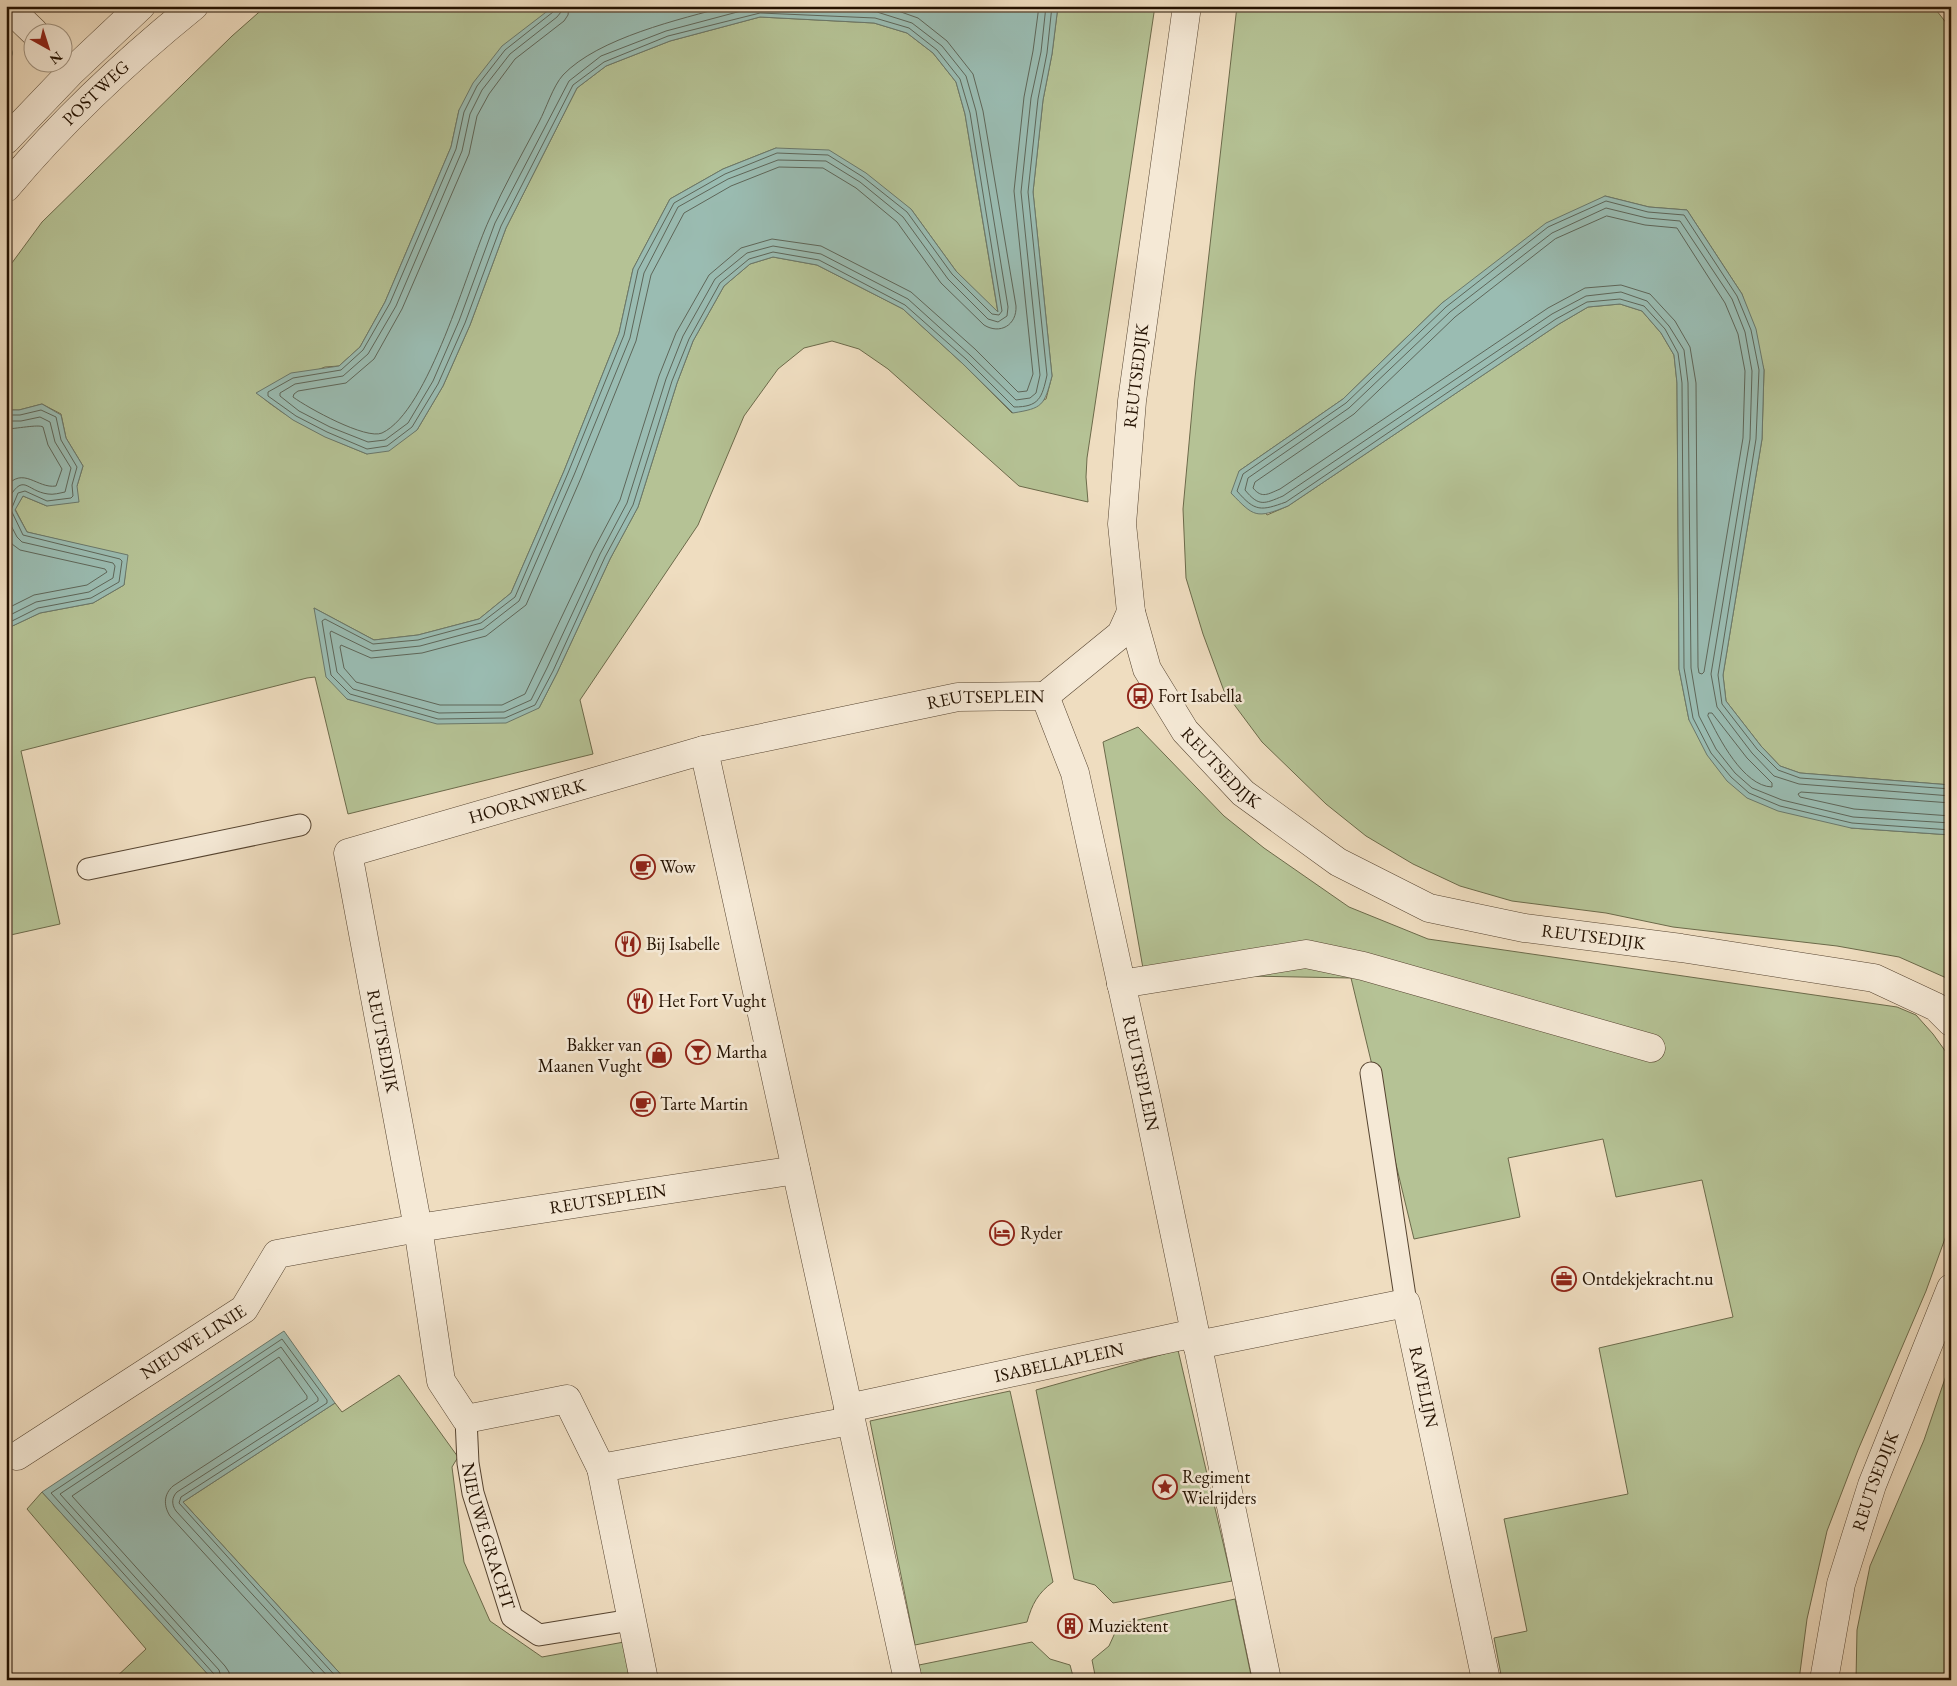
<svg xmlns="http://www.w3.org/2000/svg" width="1957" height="1686" viewBox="0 0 1957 1686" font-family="'EB Garamond',serif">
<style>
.green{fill:#b5c295;stroke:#6c6a4a}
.water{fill:#9abcb2;stroke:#6a786b}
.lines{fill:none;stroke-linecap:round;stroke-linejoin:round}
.shore{stroke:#5e6659;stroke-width:1}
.stream{stroke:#6a786b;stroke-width:12}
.service-casing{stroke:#564430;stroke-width:23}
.minor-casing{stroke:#564430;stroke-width:29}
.tertiary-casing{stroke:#564430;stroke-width:29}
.service{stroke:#f5e9d6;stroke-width:21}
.minor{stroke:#f5e9d6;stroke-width:28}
.tertiary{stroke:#f5e9d6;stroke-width:28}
.labels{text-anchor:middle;stroke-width:5;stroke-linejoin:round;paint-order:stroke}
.street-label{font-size:18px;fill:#231100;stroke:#f5e9d6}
.poi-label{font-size:18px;fill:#231100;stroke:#f5e9d6;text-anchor:start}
</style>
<rect width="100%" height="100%" fill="#efddc0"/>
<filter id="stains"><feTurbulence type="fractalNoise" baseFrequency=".004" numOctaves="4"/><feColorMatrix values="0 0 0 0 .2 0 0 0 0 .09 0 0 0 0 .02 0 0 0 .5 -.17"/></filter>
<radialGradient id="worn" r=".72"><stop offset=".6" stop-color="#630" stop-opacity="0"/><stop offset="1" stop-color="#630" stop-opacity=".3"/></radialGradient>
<g class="green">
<path d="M266,6h288l-95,104 -8,37 -66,155 -25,45 -21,19 -14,1 -68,26c32,28 70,45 110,61l50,-24 26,-44 27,-61 36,-97 71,-140 29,-22 64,-25 90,-24 114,6 33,10 26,20 23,29 9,32 33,199 -42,-42 -45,-62 -135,-61 -53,21 -53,30 -37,70 -14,64 -55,138 -53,122 -32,26 -61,16 -44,5 -60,-32 33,91 33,8 159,1 18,-35 53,-114 28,-52 39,-124 16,-42 31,-55 26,-22 23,-7 44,8 86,44 59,54 50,50 34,-14 6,-23 -19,-184 10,-92 9,-46 6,-48h97l-68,452 -1,19 2,25 -69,-16 -131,-117 -29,-20 -27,-8 -28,7 -26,21 -34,47 -46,109 -118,175 13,54 -245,60 -33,-137 -8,1 -286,73 39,173 -54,12v-307l34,-16 53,-10 31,-18 3,-29 -100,-24 -12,-23 8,-13 24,10 30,-20 6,-20 -17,-28 -5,-24 -19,-10 -23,6h-13v-139l36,-49 190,-186z"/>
<path d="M1237,6h696l18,23v756l-151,-12 -20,-7 -19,-20 -35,-45 -3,-26 39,-236 2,-69 -22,-76 -55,-84 -38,-3 -44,-11 -163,107 -99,96 -104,72 28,44 21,-9 271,-182 29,-17 32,-3 22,7 19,22 13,22 3,28 2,286 10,51 162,108 100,7v145l-52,-23 -62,-11 -164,-19 -67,-14 -94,-12 -52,-15 -47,-22 -47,-28 -40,-32 -64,-62 -38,-51 -21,-57 -17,-56 -3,-69 12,-131z"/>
<path d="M1138,727l86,89 40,32 85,59 79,32 469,68 19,8 17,19 18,25v163l-25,69 -68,159 -31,81 -20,88 -8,61h-297l-8,-42 33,-7 -23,-112 124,-25 -29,-146 134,-31 -31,-137 -86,17 -13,-58 -95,19 12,59 -106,22 -63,-261 -207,-4 -41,-232z"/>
<path d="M1178,1350l54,231 -119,22 -18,-18 -21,-6 -38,-189z"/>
<path d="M1951,1361v319h-95l1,-50 13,-64 54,-126z"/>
<path d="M399,1375l59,82 -6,10 12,95 26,59 52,36 82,-15 8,38h-286l-163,-178 152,-99 7,9z"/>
<path d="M1010,1391l43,191c-15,11 -21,22 -26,40l-112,23 -45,-224z"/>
<path d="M42,1492l171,188h-100l33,-31 -119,-140z"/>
<path d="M1235,1599l17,81h-156l-4,-20 17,-14 10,-22z"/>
<path d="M1032,1642l18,17 20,6 4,15h-152l-3,-15z"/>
</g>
<g class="water">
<path d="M554,6h504l-6,48 -9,46 -10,92 19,184c-8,30 -9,32 -39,37l-51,-50 -59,-54 -86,-44 -44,-8 -23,7 -26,22 -31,55 -16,42 -39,124 -28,52 -53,114 -18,35 -33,15 -69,1 -90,-25 -21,-22 -12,-69 60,32 44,-5 61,-16 32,-26 53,-122 55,-138 14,-64 37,-70 53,-30 53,-21 53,2 37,23 45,36 45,62 42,41 -33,-198 -9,-32 -23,-29 -26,-20 -33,-10 -114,-6 -90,24 -64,25 -29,22 -71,140 -36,97 -27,61 -26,44 -28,21 -22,3 -42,-17 -32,-17 -37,-27 35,-20 48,-7 21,-19 25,-45 66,-155 8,-37 14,-27 29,-37z"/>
<path d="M1605,196l44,11 38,3 55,84 14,35 8,41 -2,69 -39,236 3,26 35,45 19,20 20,7 151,12v50l-100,-7 -73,-17 -31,-13 -20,-17 -20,-26 -18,-35 -10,-51 -2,-286 -3,-28 -13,-22 -19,-22 -22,-7 -32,3 -29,17 -271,182c-32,13 -34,11 -57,-13l8,-22 104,-72 99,-96 104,-80z"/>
<path d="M42,404l19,11 5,23 17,28 -6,20 2,16 -32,4 -24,-10 -8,14 12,22 101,23 -4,30 -31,18 -53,10 -34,16v-219h13z"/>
<path d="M284,1331l51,72 -152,99 163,178h-133l-171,-188z"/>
</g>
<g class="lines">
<g class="shore">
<path d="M555,6l-2,6 -48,38 -28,36 -13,26 -8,37 -66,154 -27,47 -22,20 -48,8 -25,14v4l28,20 31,16 40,17 20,-3 25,-19 26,-43 27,-61 36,-97 72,-141 31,-23 64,-26 92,-23 115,5 34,10 28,22 23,29 10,34 32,198 -3,4 -7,-1 -40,-40 -45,-62 -44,-35 -35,-22 -51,-2 -52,21 -51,29 -36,67 -14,65 -56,138 -53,124 -34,26 -63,17 -45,4 -48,-25 -3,2 9,54 19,19 88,25 67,-1 30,-13 18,-34 52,-114 28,-52 39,-124 17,-42 31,-56 29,-24 24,-7 46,8 86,45 61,54 48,48c25,0 28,-9 33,-32l-19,-183 10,-93 9,-46 5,-47"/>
<path d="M562,6l-1,6 -4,5 -47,37 -28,36 -12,24 -8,37 -66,155 -28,48 -25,22 -48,8 -15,9v3l19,15 31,16 38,15 17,-2 23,-17 25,-42 26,-60 36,-98 74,-142 32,-25 65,-25 94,-25"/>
<path d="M569,6l-1,9 -4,6 -49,38 -26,35 -12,22 -8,38 -67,155 -28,50 -28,24 -48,8 -4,3 -1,3c15,11 73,43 89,36 47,-22 85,-165 107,-213 15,-34 33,-66 50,-98 7,-13 14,-36 24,-47 35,-37 117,-56 166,-69"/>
<path d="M761,6l116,6 35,11 30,23 24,30 10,35 32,196 -1,9 -9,6 -10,-3 -40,-40 -45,-62 -43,-35 -34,-21 -48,-1 -50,19 -50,28 -34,66 -14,65 -56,137 -55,126 -36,28 -63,17 -48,5 -41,-20 -1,2 7,39 16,17 86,24 65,-1 27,-12 16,-32 53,-114 27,-51 39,-124 17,-43 32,-57 32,-26 26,-7 48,8 87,45 62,56 46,45 14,-2 6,-5 4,-18 -19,-183 10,-94 10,-46 5,-46"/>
<path d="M884,6l34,12 29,23 26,33 10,37 33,195c1,19 -16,29 -32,19l-43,-42 -44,-61 -41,-34 -33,-20 -44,-1 -48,19 -47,27 -33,62 -15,66 -55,137 -55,127 -40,31 -64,17 -51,5 -30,-13 -1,2 4,21 12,14 84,23h62l23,-11 68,-143 27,-51 39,-124 17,-43 33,-58 32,-27 31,-9 49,7 90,46 64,57 43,43 9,-1 6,-17 -19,-183 10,-94 9,-46 6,-45"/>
<path d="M1607,216l38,9 32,3 48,75 13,31 7,37 -2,67 -39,234 -2,2 -3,-1 -1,-6 -2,-284 -6,-36 -15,-26 -25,-27 -29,-9 -36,3 -37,20 -268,181c-12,5 -18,10 -27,-1l2,-6 99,-68 101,-97 100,-78z"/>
<path d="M6,415h14l21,-5 15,7 5,23 16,27 -5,18 1,11 -2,2 -24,3 -22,-10 -7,2 -7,17 12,25 97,24 2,2 -3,21 -28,16 -53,10 -32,16"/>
<path d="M6,421h15l19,-4 10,5 5,20 16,26 -6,24c-5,1 -12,3 -17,2 -23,-3 -24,-24 -42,9"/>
<path d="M6,429c9,0 33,-5 37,-2l5,18 14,24 -6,17c-19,3 -33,-21 -50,1"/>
<path d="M6,516l11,21 5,5 91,21 2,3 -2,12 -24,14 -53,10 -30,15"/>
<path d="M6,533l6,11 8,6 85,19 2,3 -20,13 -53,10 -28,14"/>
<path d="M1709,713h3l35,45 25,25v4c-29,-1 -53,-49 -64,-71z"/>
<path d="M1951,789l-151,-11 -22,-8 -21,-21 -35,-45 -4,-29 38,-236 3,-69 -8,-40 -14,-34 -53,-81 -36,-3 -42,-11 -58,26 -102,80 -100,96 -103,71 -6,17c18,21 24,20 49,11l270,-183 31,-17 33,-3 24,7 21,23 13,24 4,30 2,285 9,50 18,35 20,24 18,16 31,13 72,17 99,7"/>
<path d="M1951,796l-152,-12 -25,-8 -22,-23 -35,-46 -6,-33 39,-235 2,-68 -7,-39 -13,-33 -52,-78 -33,-3 -41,-10 -54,25 -102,79 -101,96 -101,70 -3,12c14,17 19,14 38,6l269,-182 34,-18 35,-4 26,9 22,25 15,24 4,33 3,285 8,48 17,33 19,24 17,15 30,12 71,17 98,6"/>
<path d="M1951,803l-150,-11 -3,2 2,3 54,12 97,7"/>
<path d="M216,1680l-2,-6 -163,-181 231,-154 45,61v3l-146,94 -2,6 160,177"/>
<path d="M222,1680l-3,-10 -159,-176 221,-147 37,51v3l-141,91c-5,5 -6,12 -1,19l155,169"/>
<path d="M230,1680l-1,-8 -4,-6 -153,-170 207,-139 28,39v3l-134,87c-9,8 -10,19 -3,30l150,164"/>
</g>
<path class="stream" d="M6,53h1"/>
<defs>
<g id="service">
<path d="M88,869l212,-44"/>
<path d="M1371,1073l35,230"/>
<path id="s1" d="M466,1419l2,44 5,30 39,124 27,18 92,-15"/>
</g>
<g id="minor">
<path d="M7,6l27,26"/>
<path id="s2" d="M1187,6l-55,395 -10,123 9,88 16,57 38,62 58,62 95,69 91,46 95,20 157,20 193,30 62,29 15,15"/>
<path id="s3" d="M1045,696l30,77 71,323 121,584"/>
<path d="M1045,696l76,-62 10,-22"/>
<path d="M1121,984l185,-30 57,12 288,82"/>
<path id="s4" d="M1197,1345l209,-42 80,377"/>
<path id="s5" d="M848,1408l347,-75"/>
<path id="s6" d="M17,1456l227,-147 33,-55 141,-26 378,-58"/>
<path id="s7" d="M601,1468l-34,-69 -101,20 -25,-38 -23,-153 -70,-375 356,-103"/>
<path d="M644,1680l-43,-212 249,-47"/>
<path id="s8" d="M908,1680l-204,-930 254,-53 87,-1"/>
<path id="s9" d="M1824,1680l17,-96 31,-99 79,-197"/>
</g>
<g id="tertiary">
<path d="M6,140l65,-68 70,-66"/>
<path id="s10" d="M6,188c56,-67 120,-127 188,-182"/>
</g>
</defs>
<use href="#service" class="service-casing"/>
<use href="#minor" class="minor-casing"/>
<use href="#tertiary" class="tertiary-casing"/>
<use href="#service" class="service"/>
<use href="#minor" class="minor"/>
<use href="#tertiary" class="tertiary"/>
</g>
<defs>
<symbol id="bus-ring" viewBox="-11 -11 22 22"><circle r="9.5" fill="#f5e9d6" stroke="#8f2418" stroke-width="1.5"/><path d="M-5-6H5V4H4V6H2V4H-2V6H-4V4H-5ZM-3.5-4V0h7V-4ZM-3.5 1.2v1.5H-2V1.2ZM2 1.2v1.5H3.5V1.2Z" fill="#8f2418"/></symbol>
<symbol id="cafe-ring" viewBox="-11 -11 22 22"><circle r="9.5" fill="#f5e9d6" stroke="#8f2418" stroke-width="1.5"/><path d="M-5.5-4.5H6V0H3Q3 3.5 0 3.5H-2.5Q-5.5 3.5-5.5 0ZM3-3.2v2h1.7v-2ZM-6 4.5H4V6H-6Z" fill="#8f2418"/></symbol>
<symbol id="restaurant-ring" viewBox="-11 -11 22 22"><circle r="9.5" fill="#f5e9d6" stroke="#8f2418" stroke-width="1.5"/><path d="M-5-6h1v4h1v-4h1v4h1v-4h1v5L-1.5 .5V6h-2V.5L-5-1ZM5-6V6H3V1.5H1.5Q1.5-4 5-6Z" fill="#8f2418"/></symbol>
<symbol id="bar-ring" viewBox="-11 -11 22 22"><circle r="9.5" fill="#f5e9d6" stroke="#8f2418" stroke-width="1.5"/><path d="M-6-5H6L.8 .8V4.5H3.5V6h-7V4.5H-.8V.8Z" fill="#8f2418"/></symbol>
<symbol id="shop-ring" viewBox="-11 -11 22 22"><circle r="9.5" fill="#f5e9d6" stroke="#8f2418" stroke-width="1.5"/><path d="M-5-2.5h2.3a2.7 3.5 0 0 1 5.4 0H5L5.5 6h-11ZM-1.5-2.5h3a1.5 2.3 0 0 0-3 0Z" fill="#8f2418"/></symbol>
<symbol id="hotel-ring" viewBox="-11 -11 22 22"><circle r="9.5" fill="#f5e9d6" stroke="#8f2418" stroke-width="1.5"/><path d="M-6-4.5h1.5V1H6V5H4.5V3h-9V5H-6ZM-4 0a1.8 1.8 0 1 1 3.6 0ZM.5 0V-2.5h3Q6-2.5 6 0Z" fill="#8f2418"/></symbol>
<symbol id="office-ring" viewBox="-11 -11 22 22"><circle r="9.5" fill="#f5e9d6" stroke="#8f2418" stroke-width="1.5"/><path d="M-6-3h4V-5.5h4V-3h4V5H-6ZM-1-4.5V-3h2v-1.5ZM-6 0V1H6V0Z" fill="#8f2418"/></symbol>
<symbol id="sight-ring" viewBox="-11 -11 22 22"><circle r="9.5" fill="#f5e9d6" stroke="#8f2418" stroke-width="1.5"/><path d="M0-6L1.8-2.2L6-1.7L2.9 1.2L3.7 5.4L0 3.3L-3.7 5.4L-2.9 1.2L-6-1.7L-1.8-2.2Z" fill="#8f2418"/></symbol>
<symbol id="building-ring" viewBox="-11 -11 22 22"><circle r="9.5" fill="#f5e9d6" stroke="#8f2418" stroke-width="1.5"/><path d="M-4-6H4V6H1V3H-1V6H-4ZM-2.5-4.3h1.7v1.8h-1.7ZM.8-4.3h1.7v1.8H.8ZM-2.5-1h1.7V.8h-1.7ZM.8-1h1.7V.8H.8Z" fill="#8f2418"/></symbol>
</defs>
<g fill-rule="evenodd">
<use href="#bus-ring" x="1126" y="682" width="28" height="28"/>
<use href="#cafe-ring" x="629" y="853" width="28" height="28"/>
<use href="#restaurant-ring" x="614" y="930" width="28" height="28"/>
<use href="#restaurant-ring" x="626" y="987" width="28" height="28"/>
<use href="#bar-ring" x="684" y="1038" width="28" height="28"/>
<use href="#shop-ring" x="645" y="1041" width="28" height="28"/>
<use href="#cafe-ring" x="629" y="1090" width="28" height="28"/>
<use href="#hotel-ring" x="988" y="1219" width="28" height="28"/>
<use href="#office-ring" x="1550" y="1265" width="28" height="28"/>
<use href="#sight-ring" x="1151" y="1473" width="28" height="28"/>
<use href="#building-ring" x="1056" y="1612" width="28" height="28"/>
</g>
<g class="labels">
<g class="street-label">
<text dy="6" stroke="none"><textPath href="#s10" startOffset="131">POSTWEG</textPath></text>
<text transform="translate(1136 376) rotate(-83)" y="6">REUTSEDIJK</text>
<text dy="6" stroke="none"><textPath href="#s8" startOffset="1239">REUTSEPLEIN</textPath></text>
<text dy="6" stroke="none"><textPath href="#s2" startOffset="794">REUTSEDIJK</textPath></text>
<text dy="6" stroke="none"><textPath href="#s7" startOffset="948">HOORNWERK</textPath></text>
<text dy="6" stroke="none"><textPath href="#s2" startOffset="1214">REUTSEDIJK</textPath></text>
<text transform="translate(383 1041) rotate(79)" y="6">REUTSEDIJK</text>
<text dy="6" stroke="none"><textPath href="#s3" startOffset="390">REUTSEPLEIN</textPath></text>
<text dy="6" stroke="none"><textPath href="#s6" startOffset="670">REUTSEPLEIN</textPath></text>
<text dy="6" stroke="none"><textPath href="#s6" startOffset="210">NIEUWE LINIE</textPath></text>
<text dy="6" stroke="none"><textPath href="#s5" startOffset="216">ISABELLAPLEIN</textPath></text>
<text dy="6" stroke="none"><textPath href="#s4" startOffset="299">RAVELIJN</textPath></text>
<text dy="6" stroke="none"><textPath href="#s9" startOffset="206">REUTSEDIJK</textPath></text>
<text dy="6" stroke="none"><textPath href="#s1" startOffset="120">NIEUWE GRACHT</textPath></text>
</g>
<g class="poi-label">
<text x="1158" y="702">Fort Isabella</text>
<text x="660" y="873">Wow</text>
<text x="646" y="950">Bij Isabelle</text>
<text x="658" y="1007">Het Fort Vught</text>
<text x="642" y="1051" text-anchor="end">Bakker van<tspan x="642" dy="21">Maanen Vught</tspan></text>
<text x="716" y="1058">Martha</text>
<text x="660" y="1110">Tarte Martin</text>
<text x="1020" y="1239">Ryder</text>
<text x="1582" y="1285">Ontdekjekracht.nu</text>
<text x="1182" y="1483">Regiment<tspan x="1182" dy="21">Wielrijders</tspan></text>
<text x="1088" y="1632">Muziektent</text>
</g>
</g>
<rect width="1957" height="1686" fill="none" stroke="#efddc0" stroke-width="25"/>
<rect x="8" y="8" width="1942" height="1671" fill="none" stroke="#231100" stroke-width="2.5"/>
<rect x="12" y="12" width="1932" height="1661" fill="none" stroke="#231100"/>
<g transform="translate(48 48) rotate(141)"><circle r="24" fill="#f5e9d6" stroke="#a19380"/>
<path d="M0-4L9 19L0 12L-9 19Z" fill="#8f2418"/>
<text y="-8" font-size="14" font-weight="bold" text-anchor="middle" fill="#231100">N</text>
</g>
<rect width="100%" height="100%" filter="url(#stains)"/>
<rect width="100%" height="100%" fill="url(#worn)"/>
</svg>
